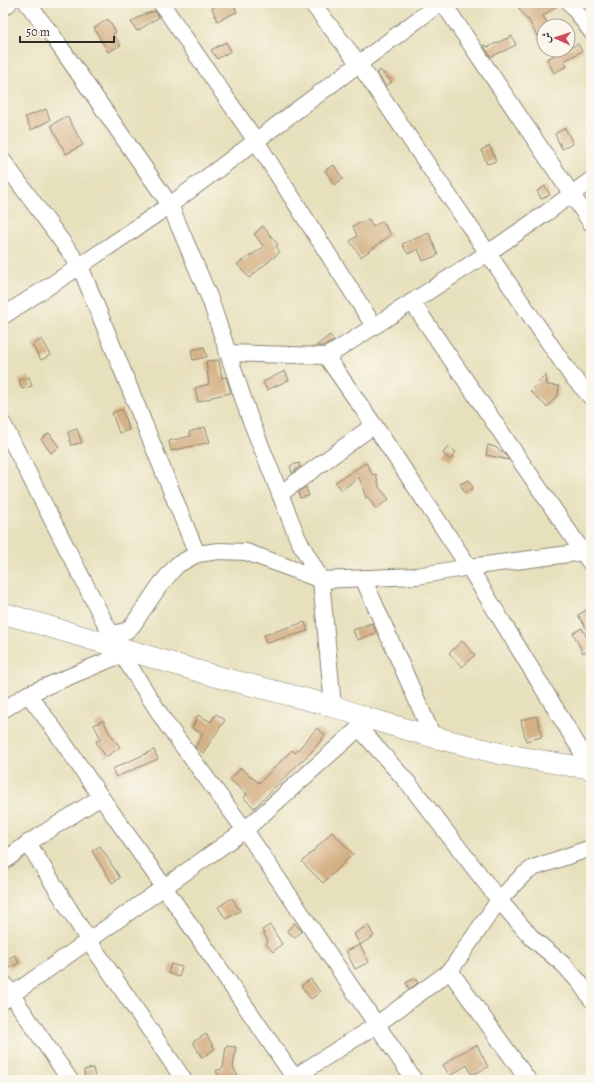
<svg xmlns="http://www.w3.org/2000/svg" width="594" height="1083" viewBox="0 0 594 1083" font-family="Alegreya,Amiri,serif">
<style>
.building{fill:#d4b084}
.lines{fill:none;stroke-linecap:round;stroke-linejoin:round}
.minor-casing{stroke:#898674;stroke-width:18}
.major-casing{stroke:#898674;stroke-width:22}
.minor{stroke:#fff;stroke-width:16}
.major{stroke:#fff;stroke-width:21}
</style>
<rect width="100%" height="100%" fill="#fbf7ec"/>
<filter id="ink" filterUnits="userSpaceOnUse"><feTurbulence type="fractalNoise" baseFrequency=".025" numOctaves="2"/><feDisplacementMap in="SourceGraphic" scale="8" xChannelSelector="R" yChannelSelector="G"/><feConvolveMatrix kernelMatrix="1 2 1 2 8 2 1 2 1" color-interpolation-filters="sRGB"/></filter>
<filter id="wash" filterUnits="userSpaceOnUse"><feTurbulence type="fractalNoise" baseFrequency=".012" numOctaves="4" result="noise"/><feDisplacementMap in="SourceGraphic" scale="16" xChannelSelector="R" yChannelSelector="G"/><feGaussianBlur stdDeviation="0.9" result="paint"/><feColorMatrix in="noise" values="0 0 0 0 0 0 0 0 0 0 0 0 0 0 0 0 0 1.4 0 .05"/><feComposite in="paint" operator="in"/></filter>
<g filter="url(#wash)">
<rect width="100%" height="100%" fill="#e7e0bc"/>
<g id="blocks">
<g class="building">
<path d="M214,3h19l4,9 -20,9 -5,-13 3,-1z"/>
<path d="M524,3h37l-18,13 6,10h-5v23l-16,-30 -1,1 -9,-13z"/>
<path d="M155,11l4,6 -22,14 -6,-9 13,-8h1z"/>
<path d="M108,19l8,13 -3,2 8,11 -13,7 -14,-24z"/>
<path d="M512,36l4,9 -25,12 -8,-12 5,2z"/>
<path d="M226,42l5,9 -14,8 -6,-9z"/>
<path d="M578,44l4,7 -18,10 3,5 -13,7 -7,-14 18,-9h3v-1z"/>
<path d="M380,70l12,12 -6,4 -9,-13z"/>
<path d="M46,109l4,11 -19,10 -6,-13z"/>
<path d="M67,116l16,29 -17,9 -15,-29z"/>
<path d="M565,128l8,16 -11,5 -7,-15z"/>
<path d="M490,146l6,15 -9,3 -6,-14z"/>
<path d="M334,165l9,14 -9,6 -9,-15z"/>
<path d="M545,186l5,9 -9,4 -4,-8z"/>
<path d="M369,219l4,8 9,-6 9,14 -30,22 -11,-16 7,-5 -4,-10z"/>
<path d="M263,226l15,19 -2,1 4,6 -31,26 -12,-14 27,-17 -10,-13z"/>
<path d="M429,233l9,22 -15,6 -5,-12 -10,5 -6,-10z"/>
<path d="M330,335l4,6 -10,5h-8z"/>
<path d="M42,339l9,16 -10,5 -9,-15z"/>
<path d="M204,347l3,10 -14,3 -2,-10z"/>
<path d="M219,360l3,18 4,-1 5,16 -20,4v1l-13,4 -3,-14 14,-4 -3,-23z"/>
<path d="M285,371l4,9 -22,10 -4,-8z"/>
<path d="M546,375l1,10 12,1 -1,9 -11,12 -17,-16z"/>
<path d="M29,377l3,9 -10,3 -3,-9z"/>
<path d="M122,409l7,21 -10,3 -7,-20z"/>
<path d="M205,427l5,15 -39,9 -2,-10 22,-5 -2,-4z"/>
<path d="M77,429l5,14 -11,2 -3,-13z"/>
<path d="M49,433l10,14 -8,6 -10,-14z"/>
<path d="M488,445l7,2 10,7 4,6 -23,-5z"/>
<path d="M448,446l8,6 -6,8 -7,-6z"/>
<path d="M299,463l1,4 -8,6 -2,-7z"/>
<path d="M366,463l7,12 3,-1 3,13 10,12 -13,10 -8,-12 -2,1 -7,-21 -17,13 -7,-8z"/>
<path d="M469,480l4,8 -8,5 -5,-9z"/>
<path d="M306,487l3,9 -9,2 -2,-5z"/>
<path d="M591,607v29l-13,-21z"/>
<path d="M305,622l3,9 -42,12 -2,-8z"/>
<path d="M372,623l4,10 -19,7 -4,-10z"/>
<path d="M582,628l9,18v3l-8,4 -10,-20z"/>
<path d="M462,641l13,14 -13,12 -13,-14z"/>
<path d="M216,714l9,6 -22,33 -8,-6 8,-13 -11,-6 6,-13 13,7z"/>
<path d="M537,716l5,21 -16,4 -5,-21z"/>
<path d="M103,720l6,12 11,15 -14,10 -10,-15 5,-3 -7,-14z"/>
<path d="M317,728l8,7 -11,14 -60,59 -10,-10 3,-4 -17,-14 11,-12 18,15 33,-33 3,3z"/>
<path d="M154,750l4,9 -42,18 -4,-8z"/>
<path d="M332,832l21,22 -30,29 -21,-21z"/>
<path d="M100,846l20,32 -8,5 -20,-32z"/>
<path d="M232,898l8,13 -14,8 -8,-12z"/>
<path d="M294,923l8,8 -7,7 -8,-7z"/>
<path d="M270,925l12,19 -9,8 -7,-8 2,-3 -6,-11z"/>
<path d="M368,925l6,11 -14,9 -6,-11z"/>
<path d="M360,945l9,17 -14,7 -9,-18z"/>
<path d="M15,955l4,8 -9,5 -4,-8z"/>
<path d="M171,964l11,3 -3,10 -11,-4z"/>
<path d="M415,978l3,5 -9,6 -3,-6z"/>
<path d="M311,979l9,13 -9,7 -10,-13z"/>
<path d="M206,1034l9,15 -13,9 -9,-16z"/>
<path d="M477,1045l11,22 -16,8 -5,-10 -17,11 -7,-11 16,-11z"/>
<path d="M226,1046l10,1 -3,20 7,13h-20l-4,-9 7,-3z"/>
<path d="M93,1068l2,10 -10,2 -1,-10z"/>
</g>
</g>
</g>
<g filter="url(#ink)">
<use href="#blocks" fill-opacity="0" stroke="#898674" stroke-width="1"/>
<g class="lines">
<defs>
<g id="minor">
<path d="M27,3l25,32 118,170 40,94 39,117 49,123 23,41 12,126"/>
<path d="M161,3l95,138 118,185"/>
<path d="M312,3l47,61 212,311 20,22"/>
<path d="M443,3l148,220"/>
<path d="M570,3l21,28"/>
<path d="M3,8l6,-5"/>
<path d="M3,161l77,105 117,288"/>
<path d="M412,302l179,262"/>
<path d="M3,316l77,-50 90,-61 270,-202"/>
<path d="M228,353l98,3 8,-4 154,-99 58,-40 45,-33"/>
<path d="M326,356l48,69 95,142 122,200"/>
<path d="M3,424l115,224 49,77 78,105 169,250"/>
<path d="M280,494l94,-69"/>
<path d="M363,578l70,159"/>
<path d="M112,634l14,-3 6,-5 28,-41 17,-20 20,-11 22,-3 27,1 25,9 50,19 96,-4 52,-9 115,-15 7,-2"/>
<path d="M28,694l26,35 47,68 63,90 132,193"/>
<path d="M3,710l25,-16 95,-40"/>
<path d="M359,728l50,56 90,116 33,38 32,27 16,18 11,16"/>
<path d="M28,843l61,98 95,139"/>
<path d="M3,862l25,-19 73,-46"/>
<path d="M450,971l78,109"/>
<path d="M3,982l67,98"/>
<path d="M3,1001l242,-171 114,-102 8,-10"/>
<path d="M290,1080l86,-55 74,-54 49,-71 24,-25 10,-7 58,-20"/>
</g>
<path id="major" d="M3,613l212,63 118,30 34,12 66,19 69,17 65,11 24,3"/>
</defs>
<use href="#minor" class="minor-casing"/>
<use href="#major" class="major-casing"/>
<use href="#minor" class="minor"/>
<use href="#major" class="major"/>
</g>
</g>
<rect width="594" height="1083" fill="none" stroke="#fbf7ec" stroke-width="16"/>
<g transform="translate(556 38) rotate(273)"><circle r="19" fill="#fbf7ec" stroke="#a8a59f"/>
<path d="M0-3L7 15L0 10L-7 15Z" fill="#d1495b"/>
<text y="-6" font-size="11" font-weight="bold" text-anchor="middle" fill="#2b2b2b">ش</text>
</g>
<path d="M20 36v6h94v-6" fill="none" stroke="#2b2b2b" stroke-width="2"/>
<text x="26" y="36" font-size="12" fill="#2b2b2b" stroke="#fbf7ec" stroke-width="3" paint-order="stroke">50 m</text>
</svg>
